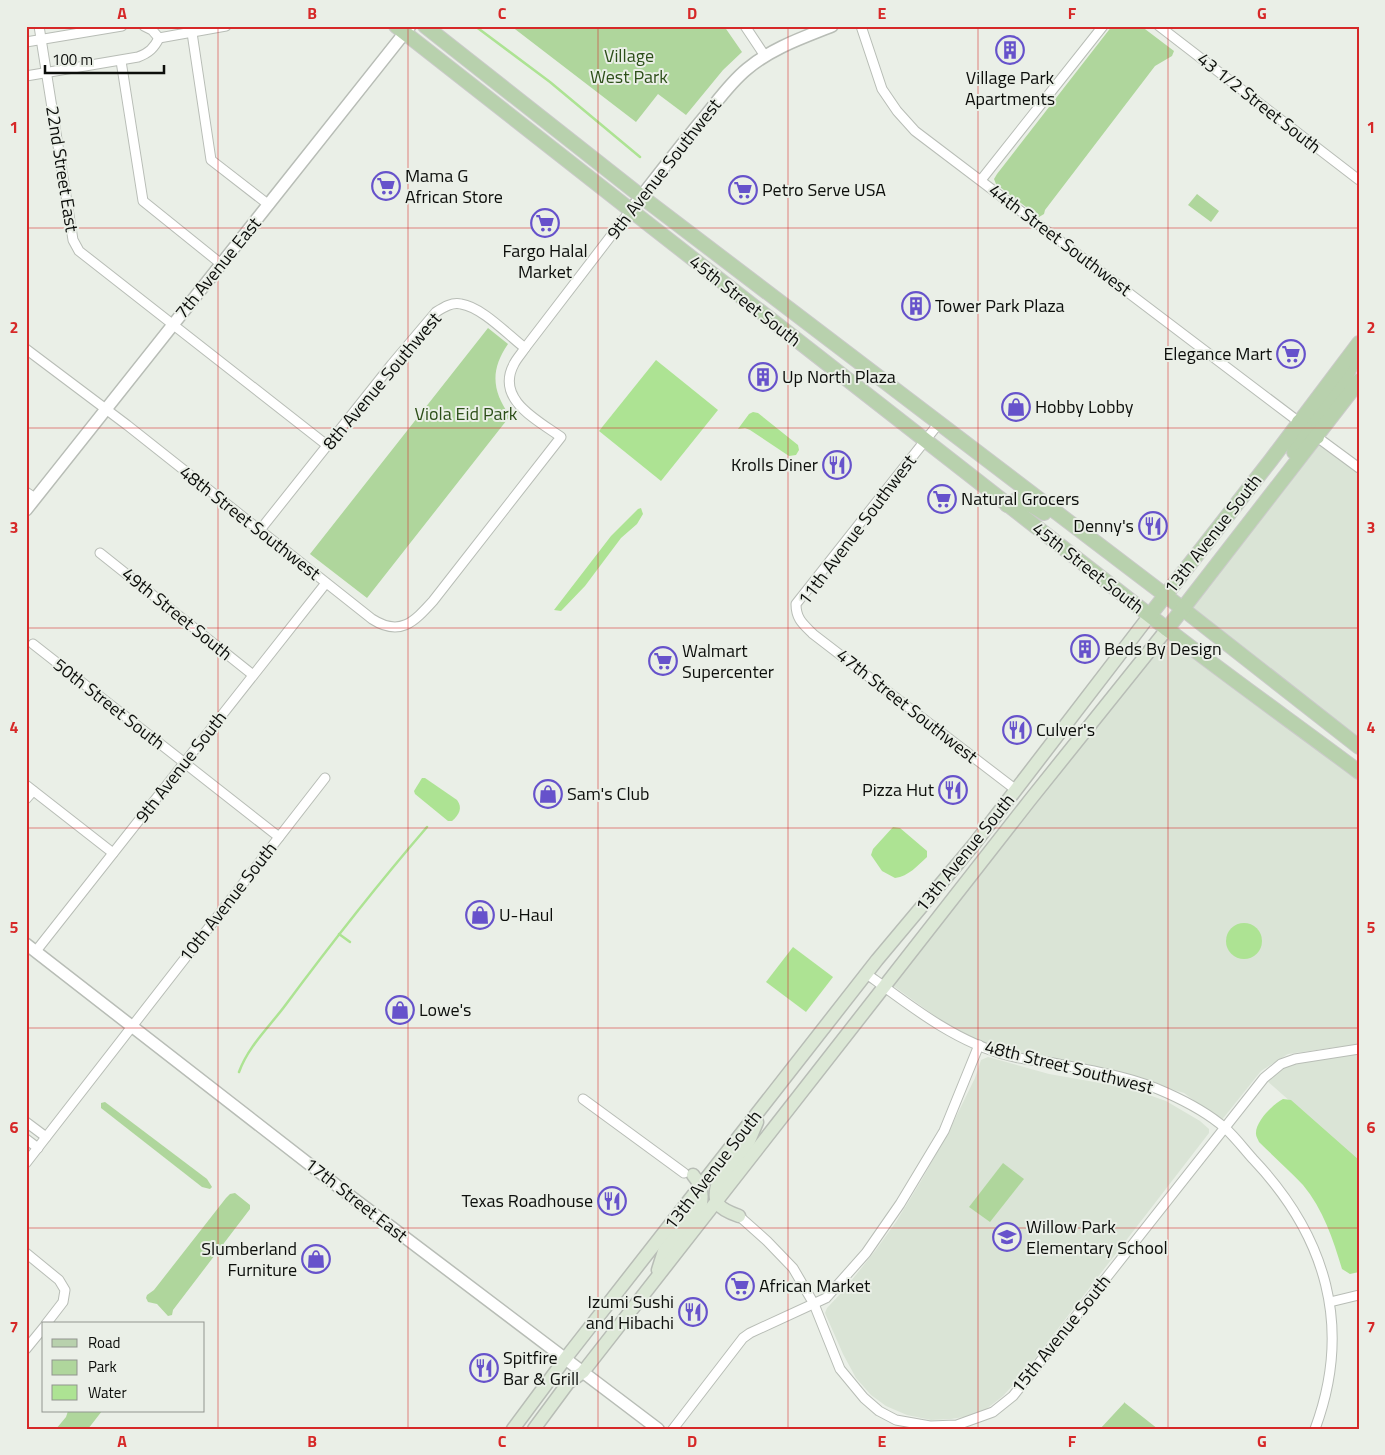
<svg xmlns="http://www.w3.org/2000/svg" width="1385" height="1455" viewBox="0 0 1385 1455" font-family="'Titillium Web',sans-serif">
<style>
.built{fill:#dae4d6}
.green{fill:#afd69c}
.water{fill:#ade393}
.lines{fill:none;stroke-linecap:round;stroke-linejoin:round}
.stream{stroke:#ade393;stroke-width:2.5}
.minor-casing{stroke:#b8bdb6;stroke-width:11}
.tertiary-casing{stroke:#b8bdb6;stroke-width:14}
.secondary-casing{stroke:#b8bdb6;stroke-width:15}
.primary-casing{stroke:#cacac9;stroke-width:16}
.minor{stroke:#fff;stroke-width:9}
.tertiary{stroke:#fff;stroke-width:11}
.secondary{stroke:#dce8d6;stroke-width:12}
.primary{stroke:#b8d1ad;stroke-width:14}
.grid{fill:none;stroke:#d62828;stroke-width:1;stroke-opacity:0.55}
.labels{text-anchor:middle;stroke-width:4;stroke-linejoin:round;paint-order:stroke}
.park-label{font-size:18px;fill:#2d4f19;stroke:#eaefe7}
.poi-label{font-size:18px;fill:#0c0e0b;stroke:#eaefe7;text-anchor:start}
.street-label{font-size:18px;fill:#0c0e0b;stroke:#eaefe7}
.neatline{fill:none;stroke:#d62828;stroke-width:2}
.grid-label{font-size:16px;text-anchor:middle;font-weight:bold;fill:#d62828}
</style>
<rect width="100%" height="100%" fill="#eaefe7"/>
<g class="built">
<path d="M1318,442l41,31v268l-174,-133z"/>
<path d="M1166,634l193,144v266l-71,10 -27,17 -40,50 -37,-28 -62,-19 -136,-29 -44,-24 -50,-36z"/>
<path d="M1359,1053v109l-93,-82 21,-15z"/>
<path d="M988,1057l61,17 80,14 37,13 34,20 9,8v4l-186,241 -20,22 -18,14 -15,6 -19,3 -20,1 -24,-5 -21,-9 -15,-11 -15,-17 -13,-24 -18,-41 2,-5 16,-17 32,-40 21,-29 25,-41 31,-56 23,-47 6,-18z"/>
</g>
<g class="green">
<path d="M511,26h213l18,26 -19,18 -37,45 -28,-21 -22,28z"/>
<path d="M1112,26h29l33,25 -2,5 -17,10 -110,144 -1,4 -5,3 -43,-33 -2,-5 3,-5z"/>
<path d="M1197,194l22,17 -8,11 -23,-17z"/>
<path d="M488,328l20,16c-18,26 -16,47 2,72l-143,182 -57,-44z"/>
<path d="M105,1102l102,77 5,8 -2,2 -8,-2 -101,-79v-5z"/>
<path d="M1003,1163l21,16 -34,43 -21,-15z"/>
<path d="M235,1193l15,12v4l-77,101 -1,5 -4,1 -11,-12 -9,-2 -2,-4 1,-3 7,-5 72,-92 4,-4z"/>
<path d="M1125,1402v1l33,26h-58z"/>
<path d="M68,1411h34l-14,18h-32l10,-12z"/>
</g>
<g class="water">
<path d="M656,360l62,50 -57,71 -62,-50z"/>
<path d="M753,412l5,1 40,32 1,5 -3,5 -7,1 -39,-26 -5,-2 -7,1 11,-15z"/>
<path d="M641,508l2,6 -6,10 -16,14 -36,48 -24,25 -7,-1 57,-74 27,-27z"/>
<path d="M422,778h3l32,22c6,8 2,15 -5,21h-4l-33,-27 -1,-3z"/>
<path d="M893,827l7,1 27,23v6c-10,9 -18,19 -32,21l-13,-7 -11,-16 2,-6z"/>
<circle cx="1244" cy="941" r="18"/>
<path d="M793,947l40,30 -27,35 -40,-30z"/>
<path d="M1283,1099l8,1 68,60v112l-9,2 -8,-5c-9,-30 -19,-60 -39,-84 -14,-15 -30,-29 -44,-43 -1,-3 -3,-5 -3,-8 -1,-12 17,-30 27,-35z"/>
</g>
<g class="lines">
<g class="stream">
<path d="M475,26l75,56 90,75"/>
<path d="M339,934l11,8"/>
<path d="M239,1072c9,-25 29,-44 45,-65 46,-62 93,-122 143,-180"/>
</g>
<defs>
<g id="minor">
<path d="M39,26l34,214 6,11 249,195"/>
<path d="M144,26l8,4 7,8"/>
<path d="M191,26l20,134 58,45"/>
<path d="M745,26l20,30"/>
<path d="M861,26l21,63 15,22 18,20 384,291"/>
<path d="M1159,26l200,154"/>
<path d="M159,38l67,-12"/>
<path d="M26,42l96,-16"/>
<path d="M121,61l22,140 77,62"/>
<path d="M26,76l112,-19c11,-4 16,-9 21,-19"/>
<path d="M981,180l122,-154"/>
<path d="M26,349l101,76 245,194c28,18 42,3 61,-18l128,-164c-24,-17 -66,-38 -47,-73 3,-6 8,-11 11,-16l105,-137"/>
<path d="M939,423l-143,181c0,15 7,20 17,30l203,156"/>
<path d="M1317,437l42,31"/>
<path d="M26,492l9,6"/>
<path d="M260,530l132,-166 44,-52c8,-5 16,-10 25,-8 21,3 47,31 64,44"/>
<path d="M100,553l153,122"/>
<path d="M33,644l246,193"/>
<path d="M26,785l87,68"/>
<path d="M26,799l7,-8"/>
<path d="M36,951l290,-368"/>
<path d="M867,974c43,32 90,69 143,82 15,4 32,5 48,8 36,7 75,13 109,29 20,9 42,21 58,35 10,9 19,21 28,31 73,77 100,168 62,270"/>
<path d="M583,1099l101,74"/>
<path d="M26,1122l20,15"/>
<path d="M26,1139l12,9"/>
<path d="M26,1163l299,-385"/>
<path d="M739,1216l28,25 26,27 21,36 26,65 24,29 15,13 17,9 34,6 27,-1 36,-13 20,-16 251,-318 17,-14 14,-5 64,-10"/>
<path d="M26,1253l33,27 6,10 -2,12 -17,22"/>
<path d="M1330,1302l29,-7"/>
<path d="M26,1349l18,-22"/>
<path d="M673,1429l70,-91 7,-5 76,-35 40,-45 34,-49 44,-73 35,-86"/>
</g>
<g id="tertiary">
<path d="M630,211c25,-32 50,-65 76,-96 13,-16 25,-33 41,-46 25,-21 55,-31 85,-43"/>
<path d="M26,510l384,-484"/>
<path d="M26,944l319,248 313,237"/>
</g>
<g id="secondary">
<path d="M739,1216c-20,-7 -29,-13 -20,-36l30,-39 8,-19"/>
<path d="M658,1270l6,-19 37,-48c2,-11 -1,-20 -8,-28"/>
<path d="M513,1429l52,-70 312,-399 98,-117 175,-228"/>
<path d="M534,1429l34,-46 15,-11 447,-572 137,-171"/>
</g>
<g id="primary">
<path d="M396,26c257,201 513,404 771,603 63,49 128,95 192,143"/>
<path d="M425,26l217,171 523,398 194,152"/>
<path d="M1317,437l-3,-9 2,-7 27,-37 11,-26"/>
<path d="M1294,452c6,-8 12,-14 11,-24l-6,-6"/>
<path d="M1007,505l9,-5c11,2 19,7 28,13"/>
<path d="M1150,615l121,-155 88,-117"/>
<path d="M1167,629l192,-248"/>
</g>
</defs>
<use href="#minor" class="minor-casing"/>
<use href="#tertiary" class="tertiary-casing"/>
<use href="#secondary" class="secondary-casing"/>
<use href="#primary" class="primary-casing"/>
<use href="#minor" class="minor"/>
<use href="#tertiary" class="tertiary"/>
<use href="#secondary" class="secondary"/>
<use href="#primary" class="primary"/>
</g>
<path class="grid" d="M218,26v1403M408,26v1403M598,26v1403M788,26v1403M978,26v1403M1168,26v1403M26,228h1333M26,428h1333M26,628h1333M26,828h1333M26,1028h1333M26,1228h1333"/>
<defs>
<symbol id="building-ring" viewBox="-11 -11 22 22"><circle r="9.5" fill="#eaefe7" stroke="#6652cb" stroke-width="1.5"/><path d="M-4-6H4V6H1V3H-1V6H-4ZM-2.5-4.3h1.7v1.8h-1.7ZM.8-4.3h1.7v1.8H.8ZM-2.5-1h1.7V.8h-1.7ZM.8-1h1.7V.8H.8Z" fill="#6652cb"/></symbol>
<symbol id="supermarket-ring" viewBox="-11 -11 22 22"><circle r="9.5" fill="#eaefe7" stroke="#6652cb" stroke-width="1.5"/><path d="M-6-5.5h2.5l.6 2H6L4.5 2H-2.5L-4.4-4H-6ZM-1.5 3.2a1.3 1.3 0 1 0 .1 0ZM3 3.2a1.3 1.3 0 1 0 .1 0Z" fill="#6652cb"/></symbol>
<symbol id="shop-ring" viewBox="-11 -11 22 22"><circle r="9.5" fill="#eaefe7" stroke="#6652cb" stroke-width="1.5"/><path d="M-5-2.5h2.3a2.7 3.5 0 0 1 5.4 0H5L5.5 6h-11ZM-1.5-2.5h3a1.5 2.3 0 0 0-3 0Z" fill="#6652cb"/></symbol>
<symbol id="restaurant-ring" viewBox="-11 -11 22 22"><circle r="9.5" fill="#eaefe7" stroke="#6652cb" stroke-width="1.5"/><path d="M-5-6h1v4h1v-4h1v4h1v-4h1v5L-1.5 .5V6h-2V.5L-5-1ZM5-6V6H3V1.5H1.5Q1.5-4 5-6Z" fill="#6652cb"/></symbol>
<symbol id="school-ring" viewBox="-11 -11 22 22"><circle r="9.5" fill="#eaefe7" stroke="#6652cb" stroke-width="1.5"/><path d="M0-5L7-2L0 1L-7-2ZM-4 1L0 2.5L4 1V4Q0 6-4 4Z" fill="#6652cb"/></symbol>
</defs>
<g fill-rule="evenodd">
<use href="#building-ring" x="994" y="34" width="32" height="32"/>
<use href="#supermarket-ring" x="370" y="170" width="32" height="32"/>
<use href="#supermarket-ring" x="727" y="174" width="32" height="32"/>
<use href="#supermarket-ring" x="529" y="207" width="32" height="32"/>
<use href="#building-ring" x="900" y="290" width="32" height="32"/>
<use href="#supermarket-ring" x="1275" y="338" width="32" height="32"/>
<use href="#building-ring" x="747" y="361" width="32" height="32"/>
<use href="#shop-ring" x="1000" y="391" width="32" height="32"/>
<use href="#restaurant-ring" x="821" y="449" width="32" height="32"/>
<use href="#supermarket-ring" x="926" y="483" width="32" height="32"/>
<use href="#restaurant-ring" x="1137" y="510" width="32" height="32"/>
<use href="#building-ring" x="1069" y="633" width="32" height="32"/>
<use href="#supermarket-ring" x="647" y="645" width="32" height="32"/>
<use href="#restaurant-ring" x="1001" y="714" width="32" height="32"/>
<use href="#restaurant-ring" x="937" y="774" width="32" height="32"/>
<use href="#shop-ring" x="532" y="778" width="32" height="32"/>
<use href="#shop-ring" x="464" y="899" width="32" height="32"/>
<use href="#shop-ring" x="384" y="994" width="32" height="32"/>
<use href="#restaurant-ring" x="596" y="1185" width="32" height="32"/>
<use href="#school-ring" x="991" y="1221" width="32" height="32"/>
<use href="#shop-ring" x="300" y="1243" width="32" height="32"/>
<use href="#supermarket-ring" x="724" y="1270" width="32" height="32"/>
<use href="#restaurant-ring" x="677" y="1296" width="32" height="32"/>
<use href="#restaurant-ring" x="468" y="1352" width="32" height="32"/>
</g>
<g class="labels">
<g class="park-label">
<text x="629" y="62">Village<tspan x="629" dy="21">West Park</tspan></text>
<text x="466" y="420">Viola Eid Park</text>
</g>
<g class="poi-label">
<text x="1010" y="84" text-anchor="middle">Village Park<tspan x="1010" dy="21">Apartments</tspan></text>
<text x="405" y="182">Mama G<tspan x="405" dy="21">African Store</tspan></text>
<text x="762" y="196">Petro Serve USA</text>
<text x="545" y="257" text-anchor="middle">Fargo Halal<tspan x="545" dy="21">Market</tspan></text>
<text x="935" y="312">Tower Park Plaza</text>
<text x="1272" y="360" text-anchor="end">Elegance Mart</text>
<text x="782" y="383">Up North Plaza</text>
<text x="1035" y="413">Hobby Lobby</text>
<text x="818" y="471" text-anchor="end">Krolls Diner</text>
<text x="961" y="505">Natural Grocers</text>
<text x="1134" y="532" text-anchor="end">Denny's</text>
<text x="1104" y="655">Beds By Design</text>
<text x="682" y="657">Walmart<tspan x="682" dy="21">Supercenter</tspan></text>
<text x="1036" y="736">Culver's</text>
<text x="934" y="796" text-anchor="end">Pizza Hut</text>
<text x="567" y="800">Sam's Club</text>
<text x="499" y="921">U-Haul</text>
<text x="419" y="1016">Lowe's</text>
<text x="593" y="1207" text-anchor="end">Texas Roadhouse</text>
<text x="1026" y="1233">Willow Park<tspan x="1026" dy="21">Elementary School</tspan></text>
<text x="297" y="1255" text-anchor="end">Slumberland<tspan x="297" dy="21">Furniture</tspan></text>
<text x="759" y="1292">African Market</text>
<text x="674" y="1308" text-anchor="end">Izumi Sushi<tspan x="674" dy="21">and Hibachi</tspan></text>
<text x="503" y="1364">Spitfire<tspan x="503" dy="21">Bar &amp; Grill</tspan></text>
</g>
<g class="street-label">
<text transform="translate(1259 103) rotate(38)" y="6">43 1/2 Street South</text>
<text transform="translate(62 169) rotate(81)" y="6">22nd Street East</text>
<text transform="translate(664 169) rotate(-52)" y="6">9th Avenue Southwest</text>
<text transform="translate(1060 240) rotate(37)" y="6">44th Street Southwest</text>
<text transform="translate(218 268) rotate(-51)" y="6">7th Avenue East</text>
<text transform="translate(745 301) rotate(38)" y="6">45th Street South</text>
<text transform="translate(382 381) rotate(-50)" y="6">8th Avenue Southwest</text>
<text transform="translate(250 523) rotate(38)" y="6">48th Street Southwest</text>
<text transform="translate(857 530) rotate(-53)" y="6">11th Avenue Southwest</text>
<text transform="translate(1213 534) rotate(-52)" y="6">13th Avenue South</text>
<text transform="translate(1088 568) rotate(38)" y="6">45th Street South</text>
<text transform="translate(177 614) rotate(39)" y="6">49th Street South</text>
<text transform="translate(109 704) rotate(38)" y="6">50th Street South</text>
<text transform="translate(907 706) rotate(38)" y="6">47th Street Southwest</text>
<text transform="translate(181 767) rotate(-52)" y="6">9th Avenue South</text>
<text transform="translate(965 853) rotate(-51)" y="6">13th Avenue South</text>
<text transform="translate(228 902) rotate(-52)" y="6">10th Avenue South</text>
<text transform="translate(1069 1067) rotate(14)" y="6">48th Street Southwest</text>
<text transform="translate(713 1170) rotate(-52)" y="6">13th Avenue South</text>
<text transform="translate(356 1200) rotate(38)" y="6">17th Street East</text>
<text transform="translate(1061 1334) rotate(-51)" y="6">15th Avenue South</text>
</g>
</g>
<rect width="1385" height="1455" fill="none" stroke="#eaefe7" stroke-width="55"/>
<rect x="42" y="1322" width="162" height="90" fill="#eaefe7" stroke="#91958f"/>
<rect x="52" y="1339" width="25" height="8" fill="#b8d1ad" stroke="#91958f"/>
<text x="88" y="1348" font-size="15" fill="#0c0e0b">Road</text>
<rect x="52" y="1360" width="25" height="15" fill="#afd69c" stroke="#91958f"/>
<text x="88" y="1372" font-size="15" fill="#0c0e0b">Park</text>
<rect x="52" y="1385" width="25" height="15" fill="#ade393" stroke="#91958f"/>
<text x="88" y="1398" font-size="15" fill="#0c0e0b">Water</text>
<path d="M45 65v8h119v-8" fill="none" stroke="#0c0e0b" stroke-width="2.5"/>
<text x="52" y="65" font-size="15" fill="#0c0e0b" stroke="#eaefe7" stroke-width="4" paint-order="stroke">100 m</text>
<rect x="28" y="28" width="1330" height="1400" class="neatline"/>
<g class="grid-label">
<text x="122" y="19">A</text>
<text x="312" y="19">B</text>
<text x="502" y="19">C</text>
<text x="692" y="19">D</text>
<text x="882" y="19">E</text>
<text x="1072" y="19">F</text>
<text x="1262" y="19">G</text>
<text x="14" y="133">1</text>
<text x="1371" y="133">1</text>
<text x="14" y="333">2</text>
<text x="1371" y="333">2</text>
<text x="14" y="533">3</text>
<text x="1371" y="533">3</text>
<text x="14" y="733">4</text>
<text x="1371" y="733">4</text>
<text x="14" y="933">5</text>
<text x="1371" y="933">5</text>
<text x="14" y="1133">6</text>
<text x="1371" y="1133">6</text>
<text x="14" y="1333">7</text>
<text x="1371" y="1333">7</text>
<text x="122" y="1447">A</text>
<text x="312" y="1447">B</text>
<text x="502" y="1447">C</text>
<text x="692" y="1447">D</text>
<text x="882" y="1447">E</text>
<text x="1072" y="1447">F</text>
<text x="1262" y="1447">G</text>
</g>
</svg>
